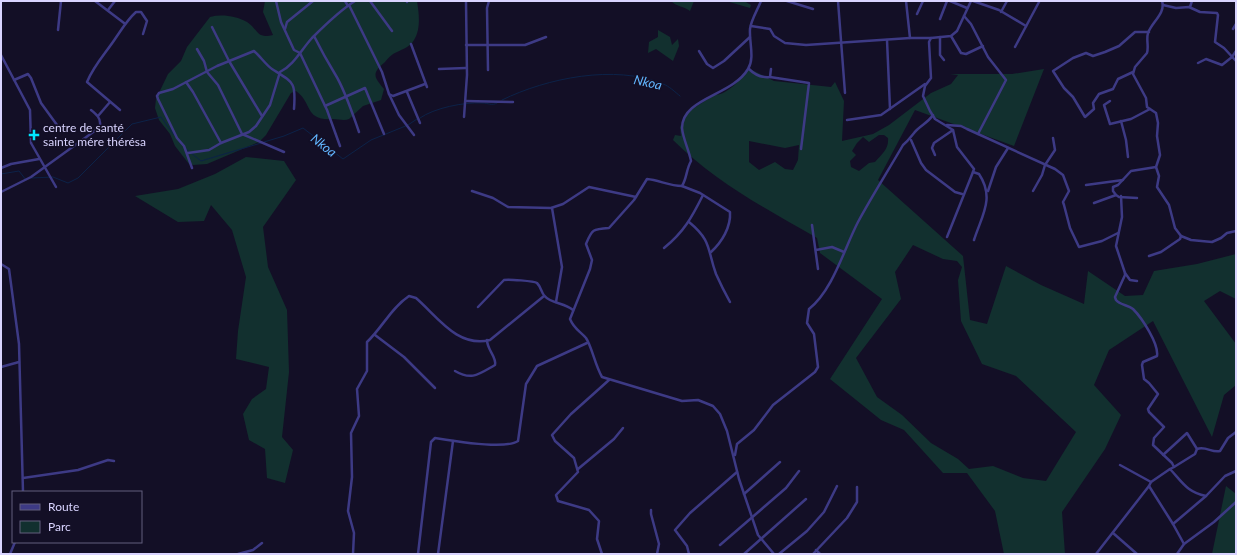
<svg xmlns="http://www.w3.org/2000/svg" width="1237" height="555" viewBox="0 0 1237 555" font-family="Lato,sans-serif">
<style>
.green{fill:#12302f;fill-rule:evenodd}
.lines{fill:none;stroke-linecap:round;stroke-linejoin:round}
.stream{stroke:#0c2248;stroke-width:1}
.minor{stroke:#3d3a85;stroke-width:2.5}
.poi-dot{fill:#00e5ff;stroke:#130f26;stroke-width:1.5}
.labels{text-anchor:middle;stroke-width:3.5;stroke-linejoin:round;paint-order:stroke}
.poi-label{font-size:12px;fill:#d9d4ff;stroke:#130f26;text-anchor:start}
.water-label{font-size:13px;font-style:italic;fill:#62b6ff;stroke:#130f26}
</style>
<rect width="100%" height="100%" fill="#130f26"/>
<g class="green">
<path d="M265,1h152c2,12 4,28 -3,39 -4,7 -11,9 -17,12 -5,2 -9,6 -12,10 -13,11 -12,14 -1,27l-3,11 -18,6 -14,13c-5,2 -10,0 -16,0 -29,2 -20,-16 -37,-28l-5,2 -25,42 -7,7 -52,22 -14,1 -4,-1 -14,-18 -5,-12 -11,-14 -4,-12 1,-9 12,-25 13,-13 6,-14 23,-30c12,-3 26,-1 37,5 12,8 9,17 26,13l-10,-23z"/>
<path d="M671,1h23l-4,10c-6,-5 -13,-4 -19,-10z"/>
<path d="M726,1h18l7,4 -1,3z"/>
<path d="M658,30l12,7 2,8 6,-6 1,7 -6,15 -17,-12 -8,4 1,-11 9,-5z"/>
<path d="M748,68l26,13 57,6 4,-5 9,19 -2,40 31,-7 16,-9 42,-32 20,-9 7,-9 -8,-1h62l32,-5 -30,77 -99,-36 -37,70 85,76 7,64 17,4 19,-58 35,19 43,19 4,-33 37,25 18,-1 11,-24 43,-7 39,-10v45l-16,-8 -16,10 32,43v41l-12,10 -12,42 -59,-116 -44,29 -15,35 27,30 -16,34 -43,63 3,42h-61l-9,-43 -28,-38h-24l-39,-43 -23,-10 -51,-41 52,-80 -62,-46 -3,-15c-51,-29 -103,-57 -144,-98l2,-5 6,1 -1,-9 5,-13 29,-19c12,1 29,-17 34,-27zM879,135h5l4,3c1,11 -6,16 -13,24l-6,1 -10,8 -8,-4 -1,-6 6,-6 -4,-4 5,-8 6,-6 6,5zM749,141l36,7 14,-3 -1,15 -5,10 -8,-1 -10,-7 -16,8 -10,-8zM913,245l30,14 14,2 5,6 -4,13 3,41 21,43 34,12 60,56 -30,49 -23,-3 -30,-12 -24,3 -11,-10 -27,-16 -29,-28 -25,-18 -21,-39 45,-59 -6,-27z"/>
<path d="M246,157l38,4 12,19 -33,47 5,40 19,43 2,62 -7,65 11,13 -8,33 -18,-5 -2,-29 -16,-9 -6,-26 9,-15 14,-10 3,-22 -33,-8 2,-28 8,-54 -14,-47 -21,-25 -7,16 -26,1 -43,-26 43,-7 37,-15z"/>
<path d="M1226,486l10,8v60h-24z"/>
</g>
<g class="lines">
<g class="stream">
<path d="M502,100c45,-22 113,-36 161,-16 6,2 12,8 17,12"/>
<path d="M420,118c14,-10 44,-16 62,-15 6,0 10,3 15,0"/>
<path d="M264,142l20,-6 19,-8 40,31 28,-19 37,-15 9,-6"/>
<path d="M185,148l16,13 60,-18"/>
<path d="M1,174l18,-3 7,9"/>
<path d="M31,178l22,-1 15,6 10,-5 54,-54 29,-7 13,18"/>
</g>
<g class="minor">
<path d="M95,1l29,22"/>
<path d="M276,1l5,21 13,28 6,3 27,57 13,36"/>
<path d="M345,1l3,5"/>
<path d="M370,1l22,30"/>
<path d="M407,1v1"/>
<path d="M761,1c-3,8 -10,19 -11,28 -1,13 5,29 -2,40 -16,27 -66,29 -66,59 1,11 7,22 9,33 -5,9 -4,17 -9,25 -13,0 -23,-6 -35,-7l-13,21 -25,28c-16,1 -17,1 -23,16l6,16 -2,9 -20,50c4,10 10,12 16,19 6,9 9,27 16,39l80,24 16,-1 15,6 7,8 7,17 12,48 19,56 16,19"/>
<path d="M787,1l26,8"/>
<path d="M838,1l7,92"/>
<path d="M906,1l4,37"/>
<path d="M950,1l17,7"/>
<path d="M971,1l-14,30 -6,5 -20,2 -2,4 2,36 -6,8 -2,10 7,15 5,8 18,11 4,17 17,22 -1,3 6,2c16,24 3,41 -5,66"/>
<path d="M973,1l26,9 27,16"/>
<path d="M349,5l33,67 7,22 4,2 32,-12"/>
<path d="M1163,5l13,3 13,-1 11,5 17,1 1,2 -3,27 9,6 12,13"/>
<path d="M1190,7l2,-6"/>
<path d="M108,10l7,-9"/>
<path d="M1001,12l6,-11"/>
<path d="M917,14l6,-13"/>
<path d="M964,16l7,8 17,33 18,23 -28,54"/>
<path d="M940,19l7,-18"/>
<path d="M751,26l19,3 4,7 11,7 21,2 104,-7h21"/>
<path d="M212,27l17,34 33,55"/>
<path d="M285,29l2,-7 26,-21"/>
<path d="M1233,29l3,-5"/>
<path d="M58,30l3,-29"/>
<path d="M314,36c7,14 13,25 21,38 10,16 18,41 24,58"/>
<path d="M951,36l10,17 5,1 17,-8"/>
<path d="M940,37v18l4,5"/>
<path d="M887,40l3,69"/>
<path d="M411,44l16,43"/>
<path d="M466,45h59l21,-8"/>
<path d="M1015,47l24,-45"/>
<path d="M197,49l7,12 3,11 11,13 24,49 42,18"/>
<path d="M699,51l8,13 6,4 11,-7 26,-24"/>
<path d="M1,55l29,55 1,33 25,44"/>
<path d="M1198,63l8,-4 16,6 10,-8 4,-6"/>
<path d="M439,69l27,-1"/>
<path d="M749,69c6,6 12,9 21,8l1,-8"/>
<path d="M488,70l-1,-62 2,-7"/>
<path d="M1133,72l-15,7 -5,10 -14,5 -6,9 1,6 -9,8 -12,-20 -9,-9 -11,-17 20,-13 13,-5 7,3 12,-4 14,-6 16,-14h14"/>
<path d="M770,77l39,6 -8,66"/>
<path d="M14,80l14,-6 3,4 10,25 16,22"/>
<path d="M186,82l7,10 28,51"/>
<path d="M407,92l13,31"/>
<path d="M389,94l10,21 15,20"/>
<path d="M466,101l47,1"/>
<path d="M1110,101l-6,4 6,19 21,-5 19,-10"/>
<path d="M325,106l40,-18 19,46"/>
<path d="M120,110l-33,-28c7,-17 18,-28 28,-43 7,-10 12,-19 21,-27h5l6,9 -4,13"/>
<path d="M98,116l12,-14"/>
<path d="M464,117l3,-42 -1,-74"/>
<path d="M847,120l34,-5 44,-31"/>
<path d="M1121,121l5,19 2,17"/>
<path d="M947,125l14,1 6,3 88,40 8,6 6,16 -6,11 1,3 6,23 9,19 23,-6 16,-8"/>
<path d="M911,140l10,23 5,7 29,22 7,2"/>
<path d="M188,153l21,-3 12,-7 28,-11 7,-6 14,-21 10,-33c14,-7 21,-22 32,-34 13,-13 27,-27 43,-37"/>
<path d="M935,155l-3,-7 2,-5 19,-13"/>
<path d="M1,168l10,-4 28,-5"/>
<path d="M192,168l-8,-22 -7,-8 -19,-39 -1,-3 2,-3 14,-4 44,-23 37,-15c6,5 12,14 18,18 22,14 24,13 22,40"/>
<path d="M1086,185l37,-5"/>
<path d="M682,186l18,7 30,19c1,15 -8,30 -19,40"/>
<path d="M472,191l21,7 15,9 43,1 12,-4 26,-17 47,10"/>
<path d="M988,191l8,-24 12,-19"/>
<path d="M1033,191l9,-16 3,-10 10,-15 -2,-12"/>
<path d="M1,192l30,-15 65,-47 4,-5c1,-7 -4,-11 -9,-15"/>
<path d="M1116,195l-3,-4v-4l5,-2 13,-14 25,-4"/>
<path d="M1121,196l1,21 -6,29 9,27 5,7 7,1"/>
<path d="M1094,203l22,-8 3,2 18,1"/>
<path d="M552,208l10,59 -6,35"/>
<path d="M689,222c23,19 18,27 27,52 4,9 9,19 14,28"/>
<path d="M812,225l6,44"/>
<path d="M1181,236l10,4 21,2 9,-4 6,-5 9,-2"/>
<path d="M947,237l26,-65"/>
<path d="M664,248c20,-16 28,-31 39,-53"/>
<path d="M816,250l16,-3 12,5"/>
<path d="M1149,256l12,-4 19,-13 1,-3 -6,-8 -6,-23 -12,-18 2,-11 -3,-9 4,-12 -3,-19 1,-13 -2,-10 -9,-6 -1,-9 -13,-24 2,-7 12,-14c2,-7 -1,-13 1,-20 4,-11 18,-20 14,-32"/>
<path d="M1,264l8,5 10,75 4,148"/>
<path d="M1125,273v2l-10,22 1,3c4,5 12,5 17,9 9,9 26,35 24,47l-14,6 -1,3 2,14 5,4 9,11 -10,15 1,3 15,15 -10,11 -1,7 19,18 2,4 -4,2c13,14 17,23 36,27l19,-20 11,-5"/>
<path d="M478,307l26,-27c4,-1 30,1 33,3 6,6 3,12 13,17 8,4 16,4 23,10"/>
<path d="M375,335l29,22 31,31"/>
<path d="M1,367l18,-5"/>
<path d="M455,371c17,10 24,3 40,-6 2,-8 -8,-15 -8,-25"/>
<path d="M735,455l2,-11 17,-14 19,-25 42,-33 3,-5 -4,-33 -7,-11 2,-14c24,-19 35,-60 49,-87 14,-26 30,-51 45,-77 5,-4 7,-7 11,-12 5,-7 14,-10 19,-18"/>
<path d="M1163,455l24,-22 10,16"/>
<path d="M1120,465l31,17"/>
<path d="M1174,467l21,-13 2,-5c9,-3 15,4 23,2l8,-13 8,-6"/>
<path d="M578,469l36,-30 9,-11"/>
<path d="M1170,469l-19,13 -2,4 24,38"/>
<path d="M23,478l55,-8 30,-10 6,1"/>
<path d="M744,494l36,-32"/>
<path d="M651,510v4l8,30 -2,10"/>
<path d="M1113,533l24,21"/>
<path d="M1184,544l-11,-20 33,-28"/>
<path d="M720,545l66,-57 13,-17"/>
<path d="M816,550l4,4"/>
<path d="M10,554l5,-12"/>
<path d="M238,554l15,-4 9,-7"/>
<path d="M353,554l1,-21 -6,-22 4,-34 -1,-44 8,-17 -2,-27 10,-18v-29c15,-14 24,-34 42,-46l7,2c21,18 41,50 74,42l54,-44"/>
<path d="M418,554l13,-112 4,-4c18,3 70,12 83,3l8,-57 11,-18 50,-23"/>
<path d="M438,554l15,-113"/>
<path d="M602,554l-5,-15 2,-18 -10,-11 -31,-9 -2,-6 22,-23 -4,-14 -19,-17 -3,-6 19,-21 38,-34"/>
<path d="M689,554l-2,-8 -12,-16 15,-17 47,-41"/>
<path d="M744,554l62,-55"/>
<path d="M779,554l28,-23 17,-19 13,-26"/>
<path d="M813,554l34,-36 10,-16v-15"/>
<path d="M1096,554l53,-68"/>
<path d="M1177,554l7,-10 30,-22 22,-20"/>
</g>
</g>
<path class="poi-dot" d="M32 129h4v4h4v4h-4v4h-4v-4h-4v-4h4z"/>
<g class="labels">
<g class="poi-label">
<text x="43" y="132">centre de santé<tspan x="43" dy="14">sainte mére thérésa</tspan></text>
</g>
<g class="water-label">
<text transform="translate(648 82) rotate(13)" y="5">Nkoa</text>
<text transform="translate(324 145) rotate(38)" y="5">Nkoa</text>
</g>
</g>
<rect width="1237" height="555" fill="none" stroke="#d9d4ff" stroke-width="4"/>
<rect x="12" y="491" width="130" height="52" fill="#130f26" stroke="#625e7d"/>
<rect x="20" y="504" width="20" height="6" fill="#3d3a85" stroke="#625e7d"/>
<text x="48" y="511" font-size="12" fill="#d9d4ff">Route</text>
<rect x="20" y="521" width="20" height="12" fill="#12302f" stroke="#625e7d"/>
<text x="48" y="531" font-size="12" fill="#d9d4ff">Parc</text>
</svg>
